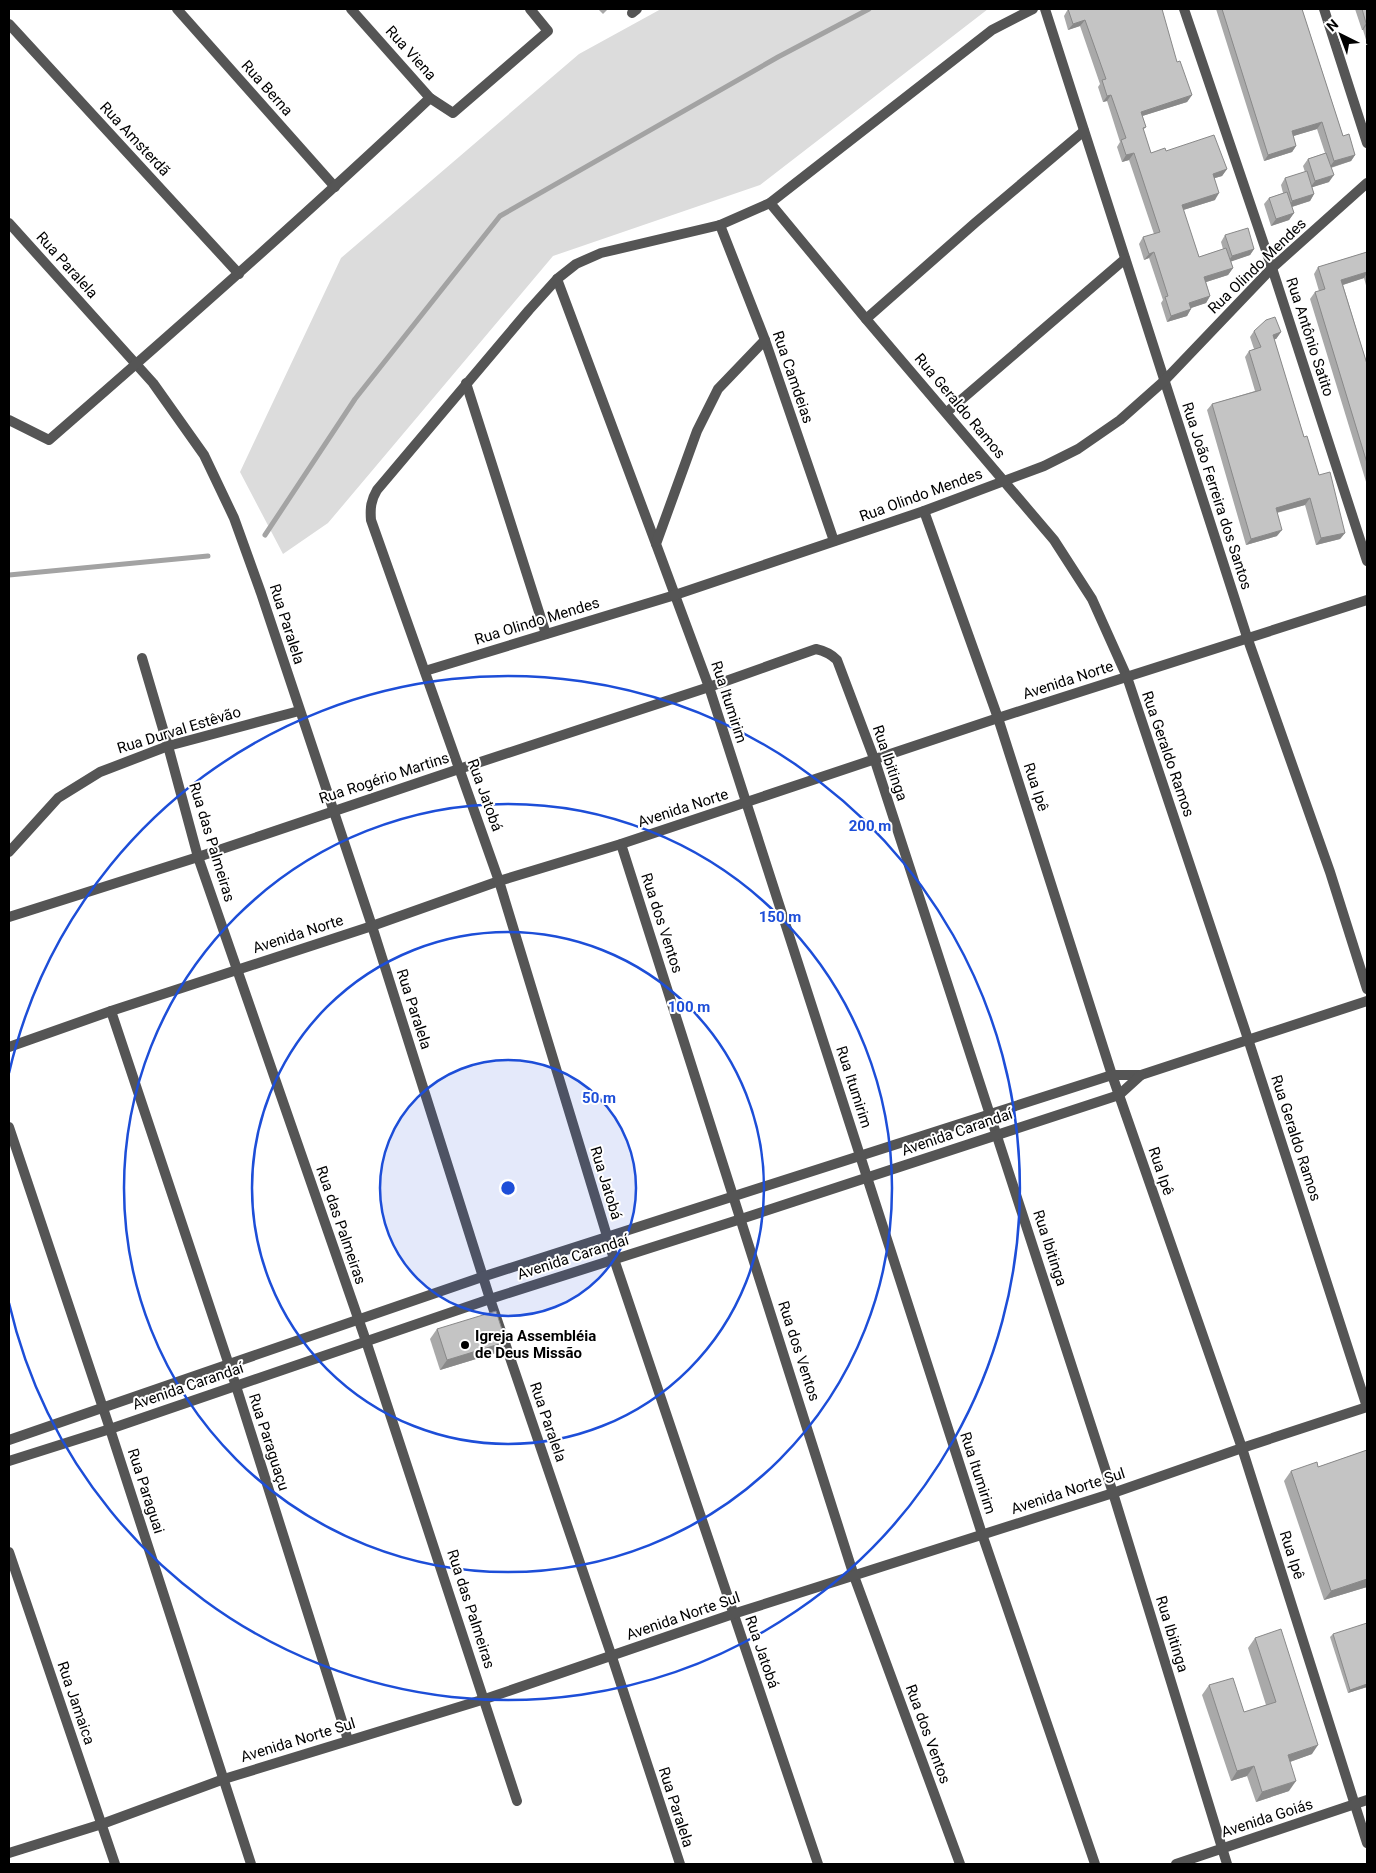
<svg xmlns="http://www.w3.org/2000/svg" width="1376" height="1873" viewBox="0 0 1376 1873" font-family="Roboto,sans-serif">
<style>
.green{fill:#dcdcdc}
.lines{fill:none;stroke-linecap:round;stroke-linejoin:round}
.stream{stroke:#a3a3a3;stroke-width:5}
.minor{stroke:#555;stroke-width:10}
.tertiary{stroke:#555;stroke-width:10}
.wall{fill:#a9a9a9}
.shaded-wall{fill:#898989}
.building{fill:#c4c4c4;stroke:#898989}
.ring{fill:none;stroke:#1d4ed8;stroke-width:2.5}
.poi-dot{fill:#000;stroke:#fff;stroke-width:2}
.labels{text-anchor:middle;stroke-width:4;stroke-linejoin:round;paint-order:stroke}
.street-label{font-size:15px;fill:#000;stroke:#fff}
.poi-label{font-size:15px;font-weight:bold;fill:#000;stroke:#fff;text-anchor:start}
.centre{fill:#1d4ed8;stroke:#fff;stroke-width:2.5}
.ring-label{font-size:15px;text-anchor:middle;font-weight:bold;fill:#1d4ed8;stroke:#fff;stroke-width:4;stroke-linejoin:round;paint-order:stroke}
</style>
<rect width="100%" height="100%" fill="#fff"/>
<path class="green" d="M661,9h327l-228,176 -207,71 -225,267 -45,31 -43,-82 101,-214 238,-204z"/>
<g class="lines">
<g class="stream">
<path d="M265,535l90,-136 145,-183 278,-159 91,-48"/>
<path d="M9,575l199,-19"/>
</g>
<g class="minor">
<path d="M177,9l158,178"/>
<path d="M351,9l79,89 23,15 95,-82 -18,-22"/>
<path d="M1045,9l202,628 83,235 37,117"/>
<path d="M1184,9l88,259 95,293"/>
<path d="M1324,9l43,134"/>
<path d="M632,13l5,-4"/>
<path d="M9,24l230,250"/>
<path d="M770,203l96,116 188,221 38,59 35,78 121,362 119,368"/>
<path d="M9,223l144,160 51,72 30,63 27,75 111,333 118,373 122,358 68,207"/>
<path d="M720,225l45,115 69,201"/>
<path d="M557,279l99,265"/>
<path d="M866,319l109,-96 109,-92"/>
<path d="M765,340l-47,49 -21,42 -41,113 53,143 273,847 113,330"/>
<path d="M466,383l80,251"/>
<path d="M947,412l178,-153"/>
<path d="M9,420l40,20c129,-112 257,-225 381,-342"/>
<path d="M924,511l74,207 114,357 130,373 125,395"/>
<path d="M142,658l26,88 30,111 168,484 151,460"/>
<path d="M425,671l250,-76 249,-84 120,-45 34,-17 42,-29 44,-39 108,-113 95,-85"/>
<path d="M621,844l233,732 106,288"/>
<path d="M9,852l49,-54 42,-26 68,-26 131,-35"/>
<path d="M9,917l189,-60 261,-88 250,-82 107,-38c9,2 15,5 21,11l38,101 238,732 114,371"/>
<path d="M111,1011l125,375 112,354"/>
<path d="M9,1047l102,-36 261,-85 127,-45 122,-37 377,-126 369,-118"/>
<path d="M9,1127l101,302 141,435"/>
<path d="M9,1440l473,-163 630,-202h29l226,-74"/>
<path d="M9,1461l101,-32 380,-130 251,-80 378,-124 22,-20"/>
<path d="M9,1552l106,312"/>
<path d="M818,1864l-204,-605 -115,-378 -128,-361c-1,-12 0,-20 6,-30l152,-180 28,-31 19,-15 25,-11 119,-28 50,-22 222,-173 41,-21"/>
<path d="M1176,1864l191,-64"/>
</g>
<path class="tertiary" d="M9,1853l93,-29 122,-45 261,-80 248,-85 380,-121 129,-45 125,-41"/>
</g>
<g class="wall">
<path d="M598,9h10l-5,5z"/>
<path d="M1068,9l109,53 15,33 -5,7 -45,14 4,11 -3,3 8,23 15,-2 61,18 -5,7 -7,2v22l-32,10 16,47 24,-8 -2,-7 4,-7 29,14 -4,6 -19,6 2,7 -5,7 -22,7 4,14 -4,7 -15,5 -4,8 -20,6 -6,-19 2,-3 -14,-42 -5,2 -5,-16 4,-7 11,-3 -25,-74 -7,2 -5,-15 3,-5 -13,-41 -4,1 -5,-15 2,-3 -20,-58 -12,4 -4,-14z"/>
<path d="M1216,9h86l41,127 12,19 -4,6 -20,7 -2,14 -17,5 2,7 -4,7 -18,6 2,6 -5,7 -18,6 -7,-22 5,-6 14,-5 -2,-8 4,-7 20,-6 -2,-6 5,-7 17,-6 -8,-24 -24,7 3,10 -4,6 -28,9z"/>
<path d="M1355,9h12v34l-4,-13h-1z"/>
<path d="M1367,252v37l-3,-11 -21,7 24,79v121l-57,-186 5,-7 4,-1 -5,-17 4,-7z"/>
<path d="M1254,331l27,1 -5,7h-2l30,98 15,38 26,58 -5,6 -24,6 -11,-40 -28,8v23l-31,9 -39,-135 5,-6 43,-13 -10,-34 4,-6 5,-2 -4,-12z"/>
<path d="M437,1329l69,13 -7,10 -59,18 -10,-31z"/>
<path d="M1367,1450v137l-43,13 -40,-119 7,-10 27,-4z"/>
<path d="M1333,1634l34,53 -19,6 -18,-56z"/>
<path d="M1255,1638l57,116 -22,8 -1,29 -33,11 -9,-26 -16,5 -29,-86 7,-10 35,27 22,-7 -18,-57z"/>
</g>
<g class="shaded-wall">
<path d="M1085,20l-5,6 -12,4 5,-6z"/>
<path d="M1366,23h1v1l-4,6h-1z"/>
<path d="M1111,95l-4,6 -4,1 4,-6z"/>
<path d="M1192,95l-5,7 -51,16 5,-6z"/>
<path d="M1322,122l-5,7 -30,9 5,-7z"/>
<path d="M1296,146l-4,6 -28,9 4,-6z"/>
<path d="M1134,153l-5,7 -7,2 4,-7z"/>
<path d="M1355,155l-4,6 -22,7 5,-7z"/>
<path d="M1227,169l-5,7 -14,4 5,-6z"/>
<path d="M1334,175l-5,7 -19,6 5,-7z"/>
<path d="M1219,193l-4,7 -38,12 5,-7z"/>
<path d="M1314,194l-4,7 -22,7 4,-7z"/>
<path d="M1294,213l-5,7 -18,6 5,-7z"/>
<path d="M1254,249l-4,6 -23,8 5,-7z"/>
<path d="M1154,252l-5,6 -5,2 5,-6z"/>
<path d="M1233,268l-5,7 -28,9 4,-7z"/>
<path d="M1367,272v1l-3,5 -28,9 5,-7z"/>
<path d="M1210,296l-4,7 -21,7 4,-7z"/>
<path d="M1191,309l-4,7 -20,6 4,-6z"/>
<path d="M1281,332l-5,7 -8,2 5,-6z"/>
<path d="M1310,498l-5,7 -34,9 5,-6z"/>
<path d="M1282,530l-5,6 -31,9 5,-6z"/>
<path d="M1345,533l-5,6 -24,6 5,-7z"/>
<path d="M506,1342l-7,10 -59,18 7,-10z"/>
<path d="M1367,1579v8l-43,13 7,-9z"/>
<path d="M1367,1684v3l-19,6 2,-3z"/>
<path d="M1318,1745l-6,9 -31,11 7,-10z"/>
<path d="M1254,1766l-7,10 -16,5 6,-10z"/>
<path d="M1296,1781l-7,10 -33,11 6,-10z"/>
</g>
<g class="building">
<path d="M1068,9h94l15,53 3,-1 12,34 -51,17 5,15 -3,1 8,25 14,-5 1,3 48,-16 13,34 -14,5 6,19 -37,12 17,52 27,-9 7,20 -29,9 6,19 -21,7 2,6 -20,7 -6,-19 3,-1 -14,-44 -5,2 -6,-17 17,-5 -26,-79 -8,2 -5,-15 5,-2 -15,-43 -4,1 -5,-16 4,-1 -21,-59 -12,4z"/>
<path d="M1222,9h80l41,127 6,-2 6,21 -21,6 -12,-39 -30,9 4,15 -28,9z"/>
<path d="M1362,9h5v14h-1z"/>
<path d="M1326,153l8,22 -19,6 -7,-22z"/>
<path d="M1307,171l7,23 -22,7 -7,-23z"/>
<path d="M1287,192l7,21 -18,6 -7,-21z"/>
<path d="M1248,228l6,21 -22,7 -7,-21z"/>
<path d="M1367,252v20l-26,8 26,84v99l-52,-171 10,-3 -7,-22z"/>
<path d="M1275,317l6,15 -8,3 31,102 3,-1 12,39 11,-3 15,61 -24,5 -11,-40 -34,10 6,22 -31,9 -39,-135 49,-14 -12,-39 12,-4 -7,-16 12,-11z"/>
<path d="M496,1311l10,31 -59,18 -10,-31z"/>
<path d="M1367,1450v129l-36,12 -40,-120 26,-9 1,5z"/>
<path d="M1367,1623v61l-17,6 -17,-56z"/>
<path d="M1281,1629l37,116 -30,10 8,26 -34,11 -8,-26 -17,5 -28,-86 24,-7 11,34 32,-10 -21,-64z"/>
</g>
<circle cx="508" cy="1188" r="128" fill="#1d4ed8" fill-opacity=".12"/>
<g class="ring">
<circle cx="508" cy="1188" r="128"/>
<circle cx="508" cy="1188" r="256"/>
<circle cx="508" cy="1188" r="384"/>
<path d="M9 1073A512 512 0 1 1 9 1303"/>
</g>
<circle class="poi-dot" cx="465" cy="1345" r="5"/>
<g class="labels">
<g class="street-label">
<text transform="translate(411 53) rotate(48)" y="5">Rua Viena</text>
<text transform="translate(267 88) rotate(48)" y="5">Rua Berna</text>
<text transform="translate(135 139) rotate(47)" y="5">Rua Amsterdã</text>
<text transform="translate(67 265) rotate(48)" y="5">Rua Paralela</text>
<text transform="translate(1257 266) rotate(-44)" y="5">Rua Olindo Mendes</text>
<text transform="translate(1310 337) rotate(72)" y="5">Rua Antônio Satito</text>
<text transform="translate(793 377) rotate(71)" y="5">Rua Camdeias</text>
<text transform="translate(960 406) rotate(50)" y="5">Rua Geraldo Ramos</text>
<text transform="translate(921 495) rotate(-20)" y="5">Rua Olindo Mendes</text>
<text transform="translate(1217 496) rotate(72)" y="5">Rua João Ferreira dos Santos</text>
<text transform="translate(537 621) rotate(-17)" y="5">Rua Olindo Mendes</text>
<text transform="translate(287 624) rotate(72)" y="5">Rua Paralela</text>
<text transform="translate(1068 680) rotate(-18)" y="5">Avenida Norte</text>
<text transform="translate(729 702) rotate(72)" y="5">Rua Itumirim</text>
<text transform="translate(179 730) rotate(-17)" y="5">Rua Durval Estêvão</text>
<text transform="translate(1168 754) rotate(71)" y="5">Rua Geraldo Ramos</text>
<text transform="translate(890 763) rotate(71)" y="5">Rua Ibitinga</text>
<text transform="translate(384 778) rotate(-18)" y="5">Rua Rogério Martins</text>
<text transform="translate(1036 787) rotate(72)" y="5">Rua Ipê</text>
<text transform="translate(485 795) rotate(70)" y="5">Rua Jatobá</text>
<text transform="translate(683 808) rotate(-18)" y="5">Avenida Norte</text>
<text transform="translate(212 842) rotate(73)" y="5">Rua das Palmeiras</text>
<text transform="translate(662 923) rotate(72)" y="5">Rua dos Ventos</text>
<text transform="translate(298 934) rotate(-18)" y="5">Avenida Norte</text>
<text transform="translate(414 1009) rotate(72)" y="5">Rua Paralela</text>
<text transform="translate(854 1087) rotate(72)" y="5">Rua Itumirim</text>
<text transform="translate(957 1132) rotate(-19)" y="5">Avenida Carandaí</text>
<text transform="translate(1296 1138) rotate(72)" y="5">Rua Geraldo Ramos</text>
<text transform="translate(1161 1171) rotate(71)" y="5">Rua Ipê</text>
<text transform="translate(606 1183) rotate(73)" y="5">Rua Jatobá</text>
<text transform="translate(341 1225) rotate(71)" y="5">Rua das Palmeiras</text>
<text transform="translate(1050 1248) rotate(72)" y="5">Rua Ibitinga</text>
<text transform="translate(573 1257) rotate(-18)" y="5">Avenida Carandaí</text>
<text transform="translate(799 1351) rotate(72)" y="5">Rua dos Ventos</text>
<text transform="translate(188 1386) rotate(-19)" y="5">Avenida Carandaí</text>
<text transform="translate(548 1422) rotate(71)" y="5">Rua Paralela</text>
<text transform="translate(269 1442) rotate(72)" y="5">Rua Paraguaçu</text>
<text transform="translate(978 1473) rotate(72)" y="5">Rua Itumirim</text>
<text transform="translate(146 1491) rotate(72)" y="5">Rua Paraguai</text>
<text transform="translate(1068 1491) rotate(-18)" y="5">Avenida Norte Sul</text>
<text transform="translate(1292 1555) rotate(72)" y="5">Rua Ipê</text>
<text transform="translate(471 1609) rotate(72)" y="5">Rua das Palmeiras</text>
<text transform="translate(683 1616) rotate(-19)" y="5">Avenida Norte Sul</text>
<text transform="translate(1172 1634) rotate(73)" y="5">Rua Ibitinga</text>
<text transform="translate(762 1652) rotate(71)" y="5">Rua Jatobá</text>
<text transform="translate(76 1703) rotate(71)" y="5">Rua Jamaica</text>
<text transform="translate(928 1734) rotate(70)" y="5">Rua dos Ventos</text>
<text transform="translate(298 1740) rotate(-17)" y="5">Avenida Norte Sul</text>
<text transform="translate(676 1807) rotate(72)" y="5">Rua Paralela</text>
<text transform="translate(1267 1818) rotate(-18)" y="5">Avenida Goiás</text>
</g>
<g class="poi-label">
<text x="475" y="1341">Igreja Assembléia<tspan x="475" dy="17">de Deus Missão</tspan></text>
</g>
</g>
<circle cx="508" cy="1188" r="8" class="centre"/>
<g class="ring-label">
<text x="870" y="831">200 m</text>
<text x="780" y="922">150 m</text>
<text x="689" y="1012">100 m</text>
<text x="599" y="1103">50 m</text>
</g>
<rect width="1376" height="1873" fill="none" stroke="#000000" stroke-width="20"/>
<g transform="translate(1341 35) rotate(318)" stroke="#ffffff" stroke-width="4" paint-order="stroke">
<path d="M0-4L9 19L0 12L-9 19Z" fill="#000000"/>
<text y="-8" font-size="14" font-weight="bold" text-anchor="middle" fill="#000000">N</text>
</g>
</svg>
